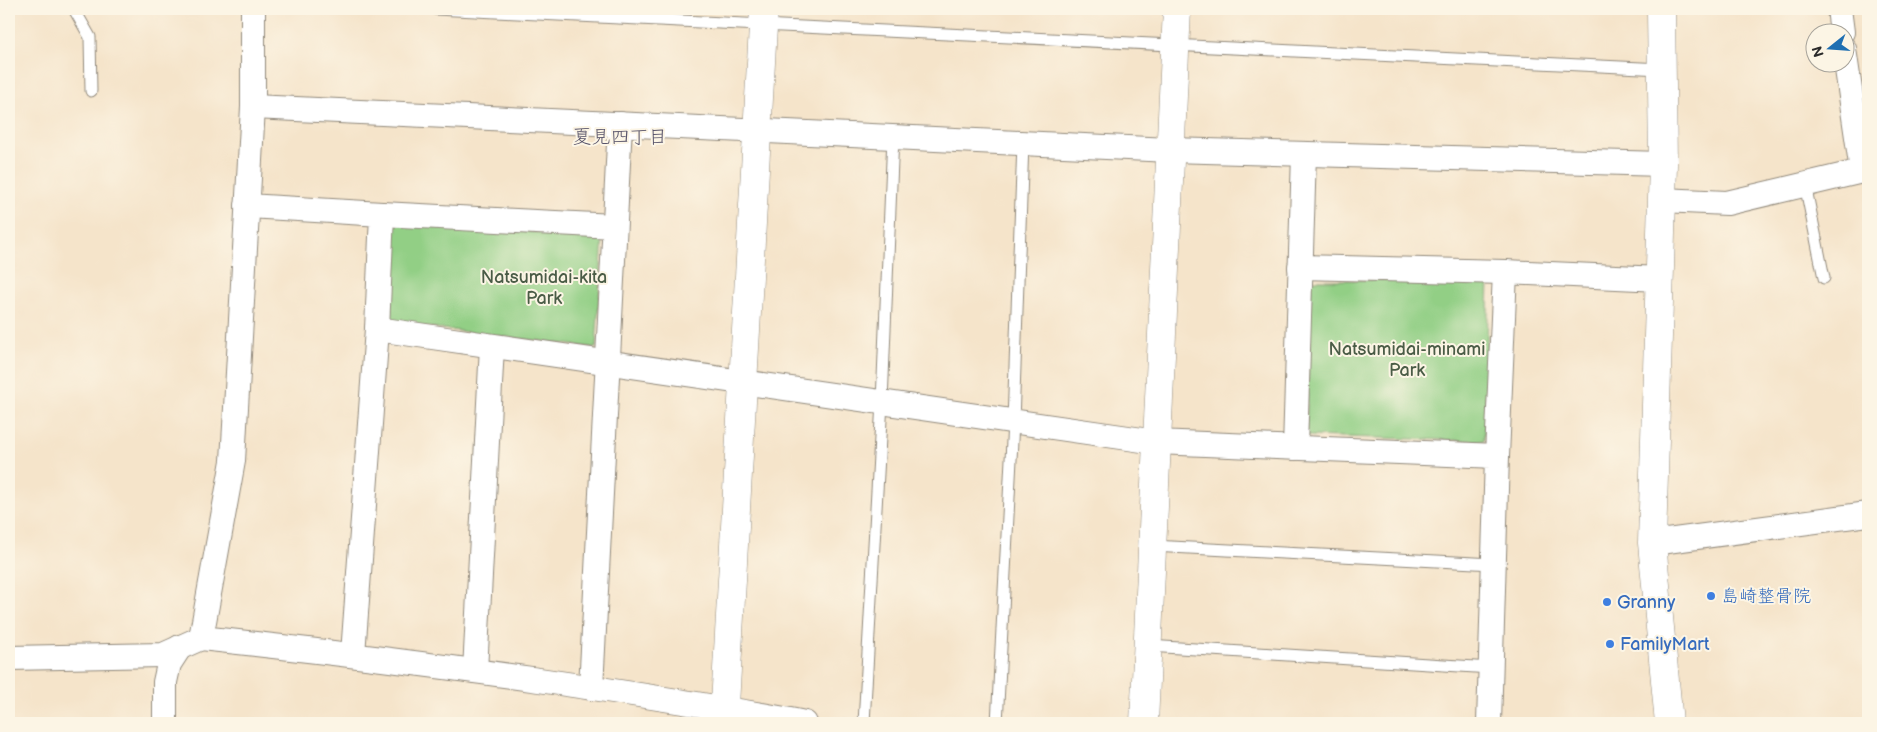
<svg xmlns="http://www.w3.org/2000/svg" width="1877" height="732" viewBox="0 0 1877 732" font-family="'Balsamiq Sans','Klee One',sans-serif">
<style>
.green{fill:#92cf85;stroke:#5e7d58}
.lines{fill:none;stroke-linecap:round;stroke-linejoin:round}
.service-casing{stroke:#90887a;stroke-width:13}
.minor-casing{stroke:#90887a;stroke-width:26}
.tertiary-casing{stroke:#90887a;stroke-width:29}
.service{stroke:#fff;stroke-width:11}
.minor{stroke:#fff;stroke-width:24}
.tertiary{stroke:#fff;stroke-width:28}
.shop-dot{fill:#3f7fe0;stroke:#fcf5e5;stroke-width:2}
.labels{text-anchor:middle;stroke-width:4;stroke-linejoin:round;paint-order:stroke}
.park-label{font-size:18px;fill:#4a5c46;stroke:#fcf5e5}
.shop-label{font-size:18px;fill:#366cbe;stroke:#fcf5e5;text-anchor:start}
.neighbourhood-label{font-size:19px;fill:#59556b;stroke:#fcf5e5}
</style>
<rect width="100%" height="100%" fill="#fcf5e5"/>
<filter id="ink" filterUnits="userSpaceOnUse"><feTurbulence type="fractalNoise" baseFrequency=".02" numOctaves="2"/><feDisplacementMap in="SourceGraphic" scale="10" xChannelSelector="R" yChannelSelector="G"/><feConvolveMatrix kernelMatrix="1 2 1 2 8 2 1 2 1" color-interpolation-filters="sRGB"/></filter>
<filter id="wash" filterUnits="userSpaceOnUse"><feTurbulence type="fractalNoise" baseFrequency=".0096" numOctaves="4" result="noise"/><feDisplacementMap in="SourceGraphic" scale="20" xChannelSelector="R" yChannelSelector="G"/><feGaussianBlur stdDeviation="1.12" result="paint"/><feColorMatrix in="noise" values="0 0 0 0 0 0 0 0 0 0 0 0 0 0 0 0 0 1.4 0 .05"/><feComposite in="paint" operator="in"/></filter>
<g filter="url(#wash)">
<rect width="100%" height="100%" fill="#f5e4ca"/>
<g class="green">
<path d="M392,224l211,12 -7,112 -209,-26z"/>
<path d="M1311,280h178l-5,161 -178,-5z"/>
</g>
</g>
<g filter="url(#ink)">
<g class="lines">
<defs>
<g id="service">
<path d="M74,9l16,28 1,54"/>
<path d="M435,9l1227,60"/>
<path d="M1805,184l19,94"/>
<path d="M1152,546l342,18"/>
<path d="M1148,646l343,22"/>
<path d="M864,723l18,-321 11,-266"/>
<path d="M997,723l16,-301 10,-279"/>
</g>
<g id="minor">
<path d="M253,9v98l-20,354 -32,177c113,12 226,26 338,42 89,13 178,26 266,43"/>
<path d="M1839,9l3,23"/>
<path d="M253,107l917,43 493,14"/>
<path d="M1662,200l65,3 135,-32 -18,-122"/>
<path d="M247,206l135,8 -5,115 -24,325"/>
<path d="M382,214l232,12"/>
<path d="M1300,267l205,5"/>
<path d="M377,329l779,113 341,14 -8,267"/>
<path d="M1295,448l9,-294"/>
<path d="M1497,456l8,-184 155,7"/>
<path d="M1652,543l216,-29"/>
<path d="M9,658l154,-3 38,-17"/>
<path d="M475,671l17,-325"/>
<path d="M591,688l29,-564"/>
<path d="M165,723v-41l4,-18 11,-17"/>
</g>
<g id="tertiary">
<path d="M1661,9l2,155 -11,379 17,180"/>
<path d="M724,723l40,-714"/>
<path d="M1144,723l33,-714"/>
</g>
</defs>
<use href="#service" class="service-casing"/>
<use href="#minor" class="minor-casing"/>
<use href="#tertiary" class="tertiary-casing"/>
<use href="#service" class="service"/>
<use href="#minor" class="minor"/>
<use href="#tertiary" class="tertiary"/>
</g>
</g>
<g class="shop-dot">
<circle cx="1711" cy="596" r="5"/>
<circle cx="1607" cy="602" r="5"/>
<circle cx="1610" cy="644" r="5"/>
</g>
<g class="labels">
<g class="park-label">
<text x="544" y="283">Natsumidai-kita<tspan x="544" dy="21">Park</tspan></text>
<text x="1407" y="355">Natsumidai-minami<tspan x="1407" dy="21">Park</tspan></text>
</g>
<g class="shop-label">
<text x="1721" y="602">島崎整骨院</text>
<text x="1617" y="608">Granny</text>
<text x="1620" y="650">FamilyMart</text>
</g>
<g class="neighbourhood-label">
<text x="620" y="143">夏見四丁目</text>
</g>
</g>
<rect width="1877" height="732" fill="none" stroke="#fcf5e5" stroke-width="30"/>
<g transform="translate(1830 48) rotate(253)"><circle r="24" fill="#fcf5e5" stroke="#a8a49b"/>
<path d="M0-4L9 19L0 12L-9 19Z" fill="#1f6fb2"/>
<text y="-8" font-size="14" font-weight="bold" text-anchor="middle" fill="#2b2b2b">N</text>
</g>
</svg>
